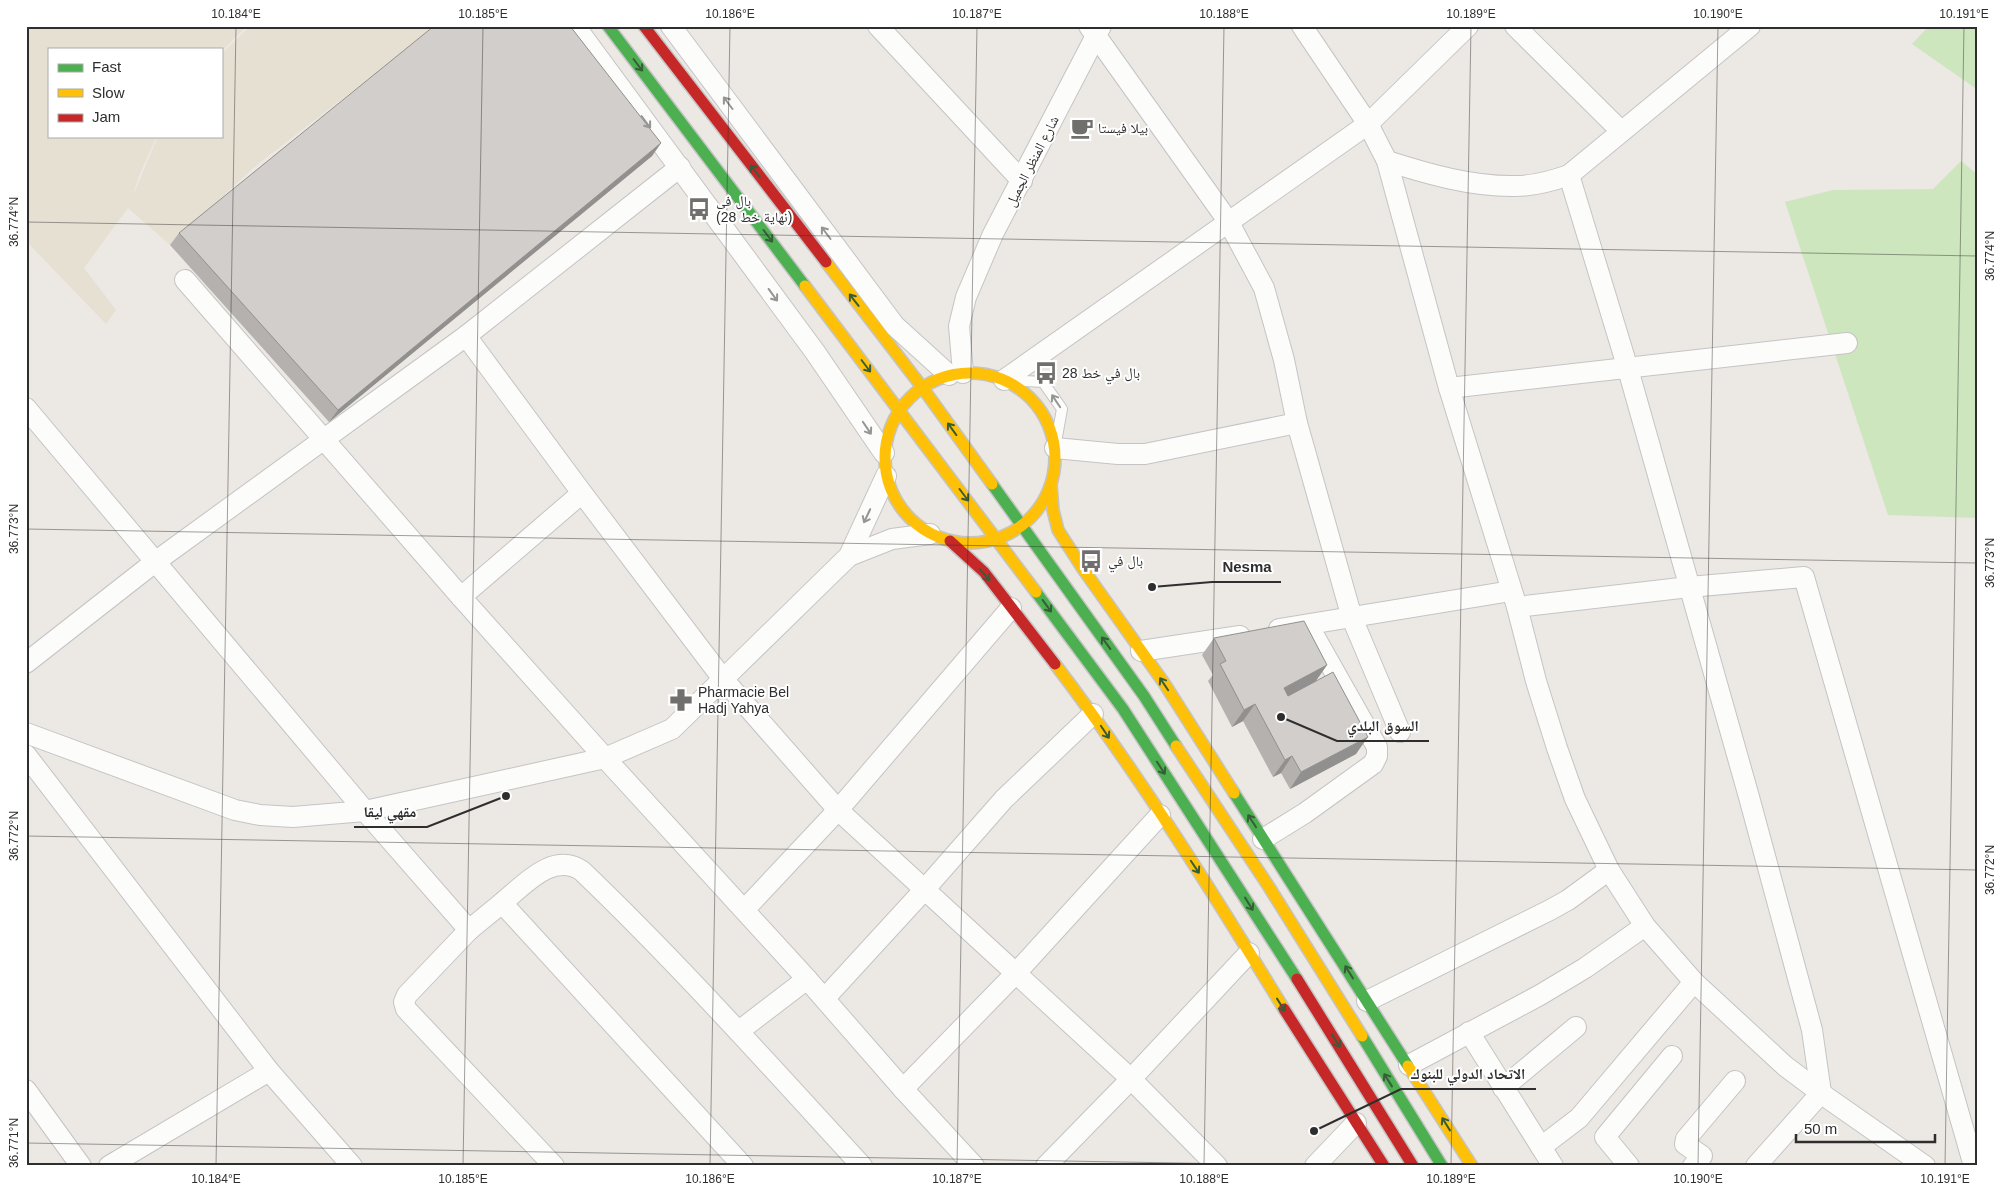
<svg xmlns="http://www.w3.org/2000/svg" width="2004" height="1192" viewBox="0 0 2004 1192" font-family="Arial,'Noto Naskh Arabic',sans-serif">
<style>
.education{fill:#e6e0d3}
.green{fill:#cee6be}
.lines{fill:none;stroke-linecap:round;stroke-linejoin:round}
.lane-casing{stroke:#c5c4c5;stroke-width:12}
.street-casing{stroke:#c5c4c5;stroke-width:22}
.fast-casing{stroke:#c5c4c5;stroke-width:14}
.slow-casing{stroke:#c5c4c5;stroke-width:14}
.jam-casing{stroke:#c5c4c5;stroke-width:14}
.lane{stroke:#fcfcfb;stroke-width:10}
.street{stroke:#fcfcfb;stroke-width:20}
.fast{stroke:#4caf50;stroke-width:11}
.slow{stroke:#ffc107;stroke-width:11}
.jam{stroke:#c62828;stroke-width:11}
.wall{fill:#b4b1af}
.shaded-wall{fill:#92908e}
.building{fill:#d1cecb;stroke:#92908e}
.oneway{stroke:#385b3a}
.oneway2{stroke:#959594}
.ticks{fill:none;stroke:#2e2e2e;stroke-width:1;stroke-opacity:0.45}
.labels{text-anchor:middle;stroke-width:4;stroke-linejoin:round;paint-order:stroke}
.poi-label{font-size:14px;fill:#2e2e2e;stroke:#fff;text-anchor:start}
.street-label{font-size:14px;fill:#2e2e2e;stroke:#fff}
.leader{fill:none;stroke:#2e2e2e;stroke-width:2}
.callout-dot{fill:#2e2e2e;stroke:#fff;stroke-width:2}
.callout-label{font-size:15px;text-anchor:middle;font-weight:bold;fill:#2e2e2e;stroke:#fff;stroke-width:4;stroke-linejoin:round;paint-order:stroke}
.neatline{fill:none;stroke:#2e2e2e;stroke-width:2}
.ticks-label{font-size:12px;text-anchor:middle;fill:#2e2e2e}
</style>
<rect width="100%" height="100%" fill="#ece8e4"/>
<path class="education" d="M26,26h221l-26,26v-3h-172v87h108l-18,40 -7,22 26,-62h63v-82l29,-28h187l-179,138 -88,81 -42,-37 -44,60 32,42 -10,14 -80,-83z"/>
<g class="green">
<path d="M1929,26h49v64l-66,-46z"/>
<path d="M1961,161l17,14v343l-90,-3 -103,-313 48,-12 100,-1z"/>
</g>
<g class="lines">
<defs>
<path id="lane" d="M1009,380l34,2 19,27 -7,39"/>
<g id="street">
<path d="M575,26l240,326 69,101"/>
<path d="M671,26l224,300 54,49"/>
<path d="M878,26l144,155"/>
<path d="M1089,26l139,195 36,67 20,72 13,63 55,195 48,114"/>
<path d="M1302,26l66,98 19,37 62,227 68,219 19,74 21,67 18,51 34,71 36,56 49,56 91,84 44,33 96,67"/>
<path d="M1515,26l106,105"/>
<path d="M1387,161c41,13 85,26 129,25 19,0 36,-5 53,-11l181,-149"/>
<path d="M1569,175l59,194 121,428 63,233 9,63 -65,73"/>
<path d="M185,280l276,317 144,161 202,221"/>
<path d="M466,336l116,157 141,186 115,131 173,-202"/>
<path d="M963,373l-4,-47 7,-29 27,-63 108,-208"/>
<path d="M1004,380l364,-256 100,-98"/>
<path d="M1449,388l398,-45"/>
<path d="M26,408l339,403 104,119 -62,65 -3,7 2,7 148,157"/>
<path d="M1055,448l63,6h27l152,-31"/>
<path d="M849,556l43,-17 38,-5"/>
<path d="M461,597l121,-104"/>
<path d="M1517,607l172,-20 115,-10 170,589"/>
<path d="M1279,629l232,-38"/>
<path d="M1141,651l99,-15"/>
<path d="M26,663l129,-101 311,-226 214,-169"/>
<path d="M26,733l209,77 25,5 33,2 72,-6 240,-53 67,-29 177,-173 37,-80"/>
<path d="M26,755l243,316 83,95"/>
<path d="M1263,839l42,-26 68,-49 4,-8v-9l-69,-122"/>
<path d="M502,903c22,-18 51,-52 80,-32 98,94 188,195 280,295"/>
<path d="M745,909l93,-99 293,269 86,87"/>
<path d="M469,930l33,-27 241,263"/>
<path d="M825,998l100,-109 79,-90 89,-85"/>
<path d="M1367,1001l183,-91 18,-10 41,-30"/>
<path d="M739,1031l68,-52 96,110 71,77"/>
<path d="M1469,1032l84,134"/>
<path d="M1409,1065l131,-70 45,-27 60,-42"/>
<path d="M1503,1088l73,-61"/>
<path d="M903,1089l113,-116 144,-158"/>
<path d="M26,1090l55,76"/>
<path d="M1541,1147l38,-29 115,-136"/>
<path d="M109,1166l160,-95"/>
<path d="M1046,1166l85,-87 118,-126"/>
<path d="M1315,1166l41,-43"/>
<path d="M1629,1166l-24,-29 67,-81"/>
<path d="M1693,1166l9,-10 -17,-12 1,-5 49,-58"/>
</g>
<g id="fast">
<path d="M608,26l197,260"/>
<path d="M992,484l152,212 32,50"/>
<path d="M1036,592l87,117 174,270"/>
<path d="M1234,793l174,273"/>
<path d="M1362,1036l80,130"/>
</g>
<g id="slow">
<path d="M826,262l96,125 70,97"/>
<path d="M805,286l231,306"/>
<circle cx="970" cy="458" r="85"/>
<path d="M1051,485l2,25 5,20 25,39 81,114 70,110"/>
<path d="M1055,664c83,109 157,227 229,345"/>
<path d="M1176,746l93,141 93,149"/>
<path d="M1408,1066l64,100"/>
</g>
<g id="jam">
<path d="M644,26l182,236"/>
<path d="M950,541l34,31 71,92"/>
<path d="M1297,979l116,187"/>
<path d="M1284,1009l100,157"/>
</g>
</defs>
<use href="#lane" class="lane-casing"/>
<use href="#street" class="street-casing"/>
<use href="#fast" class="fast-casing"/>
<use href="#slow" class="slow-casing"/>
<use href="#jam" class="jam-casing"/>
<use href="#lane" class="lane"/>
<use href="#street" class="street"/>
<use href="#fast" class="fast"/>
<use href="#slow" class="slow"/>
<use href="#jam" class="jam"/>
</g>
<g class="wall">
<path d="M661,143l-9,13 -323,266 -159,-177 9,-12z"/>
<path d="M1214,638l113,27 -11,16 40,73 -66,35 -9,-16 -8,4 -30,-56 -11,6 -24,-46 5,-6 -11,-20z"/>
</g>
<g class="shaded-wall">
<path d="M661,143l-9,13 -323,266 9,-12z"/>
<path d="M1327,665l-12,17 -43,23 12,-17z"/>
<path d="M1255,704l-12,17 -11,6 12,-17z"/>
<path d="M1368,737l-12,17 -66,35 11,-17z"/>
<path d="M1292,756l-11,17 -8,4 12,-17z"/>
</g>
<g class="building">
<path d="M434,26h136l91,117 -323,267 -159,-177z"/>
<path d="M1304,621l23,44 -43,23 4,8 45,-24 35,65 -67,35 -9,-16 -7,4 -30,-56 -11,6 -24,-46 6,-3 -12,-23z"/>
</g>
<defs><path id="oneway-shaft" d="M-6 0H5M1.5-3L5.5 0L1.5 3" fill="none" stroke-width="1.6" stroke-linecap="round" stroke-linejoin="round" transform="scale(1.25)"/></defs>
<g class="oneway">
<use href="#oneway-shaft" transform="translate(638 65) rotate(53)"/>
<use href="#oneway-shaft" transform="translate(755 171) rotate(-128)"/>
<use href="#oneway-shaft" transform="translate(768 236) rotate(53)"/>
<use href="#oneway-shaft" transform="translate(854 300) rotate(-128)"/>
<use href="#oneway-shaft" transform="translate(866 366) rotate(53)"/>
<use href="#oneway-shaft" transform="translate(952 429) rotate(-126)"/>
<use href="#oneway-shaft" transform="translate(964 495) rotate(53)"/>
<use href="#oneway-shaft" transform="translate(985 575) rotate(49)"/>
<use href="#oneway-shaft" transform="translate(1047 606) rotate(54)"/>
<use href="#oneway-shaft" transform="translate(1106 643) rotate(-126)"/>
<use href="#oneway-shaft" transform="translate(1164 684) rotate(-124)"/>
<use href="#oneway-shaft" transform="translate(1105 732) rotate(56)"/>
<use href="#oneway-shaft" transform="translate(1161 768) rotate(57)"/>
<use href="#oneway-shaft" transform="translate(1252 821) rotate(-123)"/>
<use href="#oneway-shaft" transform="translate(1195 867) rotate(56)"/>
<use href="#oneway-shaft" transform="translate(1249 904) rotate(58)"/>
<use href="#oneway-shaft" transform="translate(1349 972) rotate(-122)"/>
<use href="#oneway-shaft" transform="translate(1281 1005) rotate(58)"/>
<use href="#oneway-shaft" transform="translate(1336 1041) rotate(58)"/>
<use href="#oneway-shaft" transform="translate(1388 1080) rotate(-122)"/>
<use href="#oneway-shaft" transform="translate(1446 1124) rotate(-122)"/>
</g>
<g class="oneway2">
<use href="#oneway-shaft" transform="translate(728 103) rotate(-127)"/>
<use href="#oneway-shaft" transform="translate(646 122) rotate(53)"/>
<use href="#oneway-shaft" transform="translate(826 233) rotate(-127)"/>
<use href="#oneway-shaft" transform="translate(773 295) rotate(54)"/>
<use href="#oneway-shaft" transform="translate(1056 401) rotate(-124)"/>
<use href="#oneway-shaft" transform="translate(867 428) rotate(56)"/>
<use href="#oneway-shaft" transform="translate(867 516) rotate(115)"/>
</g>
<path class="ticks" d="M26,222l1952,34M26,529l1952,34M26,836l1952,34M26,1143l1326,23M216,1166l20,-1140M463,1166l20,-1140M710,1166l20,-1140M957,1166l20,-1140M1204,1166l20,-1140M1451,1166l20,-1140M1698,1166l20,-1140M1945,1166l19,-1140"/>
<defs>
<symbol id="cafe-bare" viewBox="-9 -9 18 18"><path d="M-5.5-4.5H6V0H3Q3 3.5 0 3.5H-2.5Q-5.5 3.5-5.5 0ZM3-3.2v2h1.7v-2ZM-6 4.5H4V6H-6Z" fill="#706f6e" stroke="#fff" stroke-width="2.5" paint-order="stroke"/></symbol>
<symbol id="bus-bare" viewBox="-9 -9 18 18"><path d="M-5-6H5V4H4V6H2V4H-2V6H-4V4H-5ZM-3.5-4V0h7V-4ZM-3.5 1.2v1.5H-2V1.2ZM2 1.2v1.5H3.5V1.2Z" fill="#706f6e" stroke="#fff" stroke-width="2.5" paint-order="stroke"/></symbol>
<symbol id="pharmacy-bare" viewBox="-9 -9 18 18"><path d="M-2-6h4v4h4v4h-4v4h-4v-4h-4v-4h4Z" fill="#706f6e" stroke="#fff" stroke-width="2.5" paint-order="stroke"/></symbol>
</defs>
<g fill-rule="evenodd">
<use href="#cafe-bare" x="1066" y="112" width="32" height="32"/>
<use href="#bus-bare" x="683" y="193" width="32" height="32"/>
<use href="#bus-bare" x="1030" y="357" width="32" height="32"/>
<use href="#bus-bare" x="1075" y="545" width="32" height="32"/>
<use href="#pharmacy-bare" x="665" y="684" width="32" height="32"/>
</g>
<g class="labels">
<g class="poi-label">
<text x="1098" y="133">بيلا فيستا</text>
<text x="716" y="206">بال في<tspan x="716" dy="16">(نهاية خط 28)</tspan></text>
<text x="1062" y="378">بال في خط 28</text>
<text x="1108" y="566">بال في</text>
<text x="698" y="697">Pharmacie Bel<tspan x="698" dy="16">Hadj Yahya</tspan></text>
</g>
<g class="street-label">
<text transform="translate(1032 161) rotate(-63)" y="5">شارع المنظر الجميل</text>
</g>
</g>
<path class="leader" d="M1152 587L1212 582H1281M1281 717L1337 741H1429M506 796L427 827H354M1314 1131L1401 1089H1536"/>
<g class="callout-dot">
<circle cx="1152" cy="587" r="5"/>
<circle cx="1281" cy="717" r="5"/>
<circle cx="506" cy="796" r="5"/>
<circle cx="1314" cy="1131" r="5"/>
</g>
<g class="callout-label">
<text x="1247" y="572">Nesma</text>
<text x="1383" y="731">السوق البلدي</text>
<text x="390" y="817">مقهي ليقا</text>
<text x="1468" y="1079">الاتحاد الدولي للبنوك</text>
</g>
<rect width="2004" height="1192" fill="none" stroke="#ffffff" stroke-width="55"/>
<rect x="48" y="48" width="175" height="90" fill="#ffffff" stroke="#ababab"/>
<rect x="58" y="64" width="25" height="8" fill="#4caf50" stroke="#ababab"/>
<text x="92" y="72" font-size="15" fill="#2e2e2e">Fast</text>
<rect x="58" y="89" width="25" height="8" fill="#ffc107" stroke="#ababab"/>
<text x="92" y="98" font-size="15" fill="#2e2e2e">Slow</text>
<rect x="58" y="114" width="25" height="8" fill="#c62828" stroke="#ababab"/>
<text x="92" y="122" font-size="15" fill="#2e2e2e">Jam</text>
<path d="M1796 1134v8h139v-8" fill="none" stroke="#2e2e2e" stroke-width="2.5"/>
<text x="1804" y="1134" font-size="15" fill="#2e2e2e" stroke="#ffffff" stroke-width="4" paint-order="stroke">50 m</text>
<rect x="28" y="28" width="1948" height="1136" class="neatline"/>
<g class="ticks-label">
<text x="236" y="18">10.184°E</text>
<text x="483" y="18">10.185°E</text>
<text x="730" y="18">10.186°E</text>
<text x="977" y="18">10.187°E</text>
<text x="1224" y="18">10.188°E</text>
<text x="1471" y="18">10.189°E</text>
<text x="1718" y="18">10.190°E</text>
<text x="1964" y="18">10.191°E</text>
<text transform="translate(14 222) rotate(-90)" y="4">36.774°N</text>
<text transform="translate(1990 256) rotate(-90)" y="4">36.774°N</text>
<text transform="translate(14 529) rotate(-90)" y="4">36.773°N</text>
<text transform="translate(1990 563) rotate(-90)" y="4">36.773°N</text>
<text transform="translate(14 836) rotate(-90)" y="4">36.772°N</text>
<text transform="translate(1990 870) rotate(-90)" y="4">36.772°N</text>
<text transform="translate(14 1143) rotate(-90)" y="4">36.771°N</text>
<text x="216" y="1183">10.184°E</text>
<text x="463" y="1183">10.185°E</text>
<text x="710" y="1183">10.186°E</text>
<text x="957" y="1183">10.187°E</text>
<text x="1204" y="1183">10.188°E</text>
<text x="1451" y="1183">10.189°E</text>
<text x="1698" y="1183">10.190°E</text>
<text x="1945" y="1183">10.191°E</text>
</g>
</svg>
